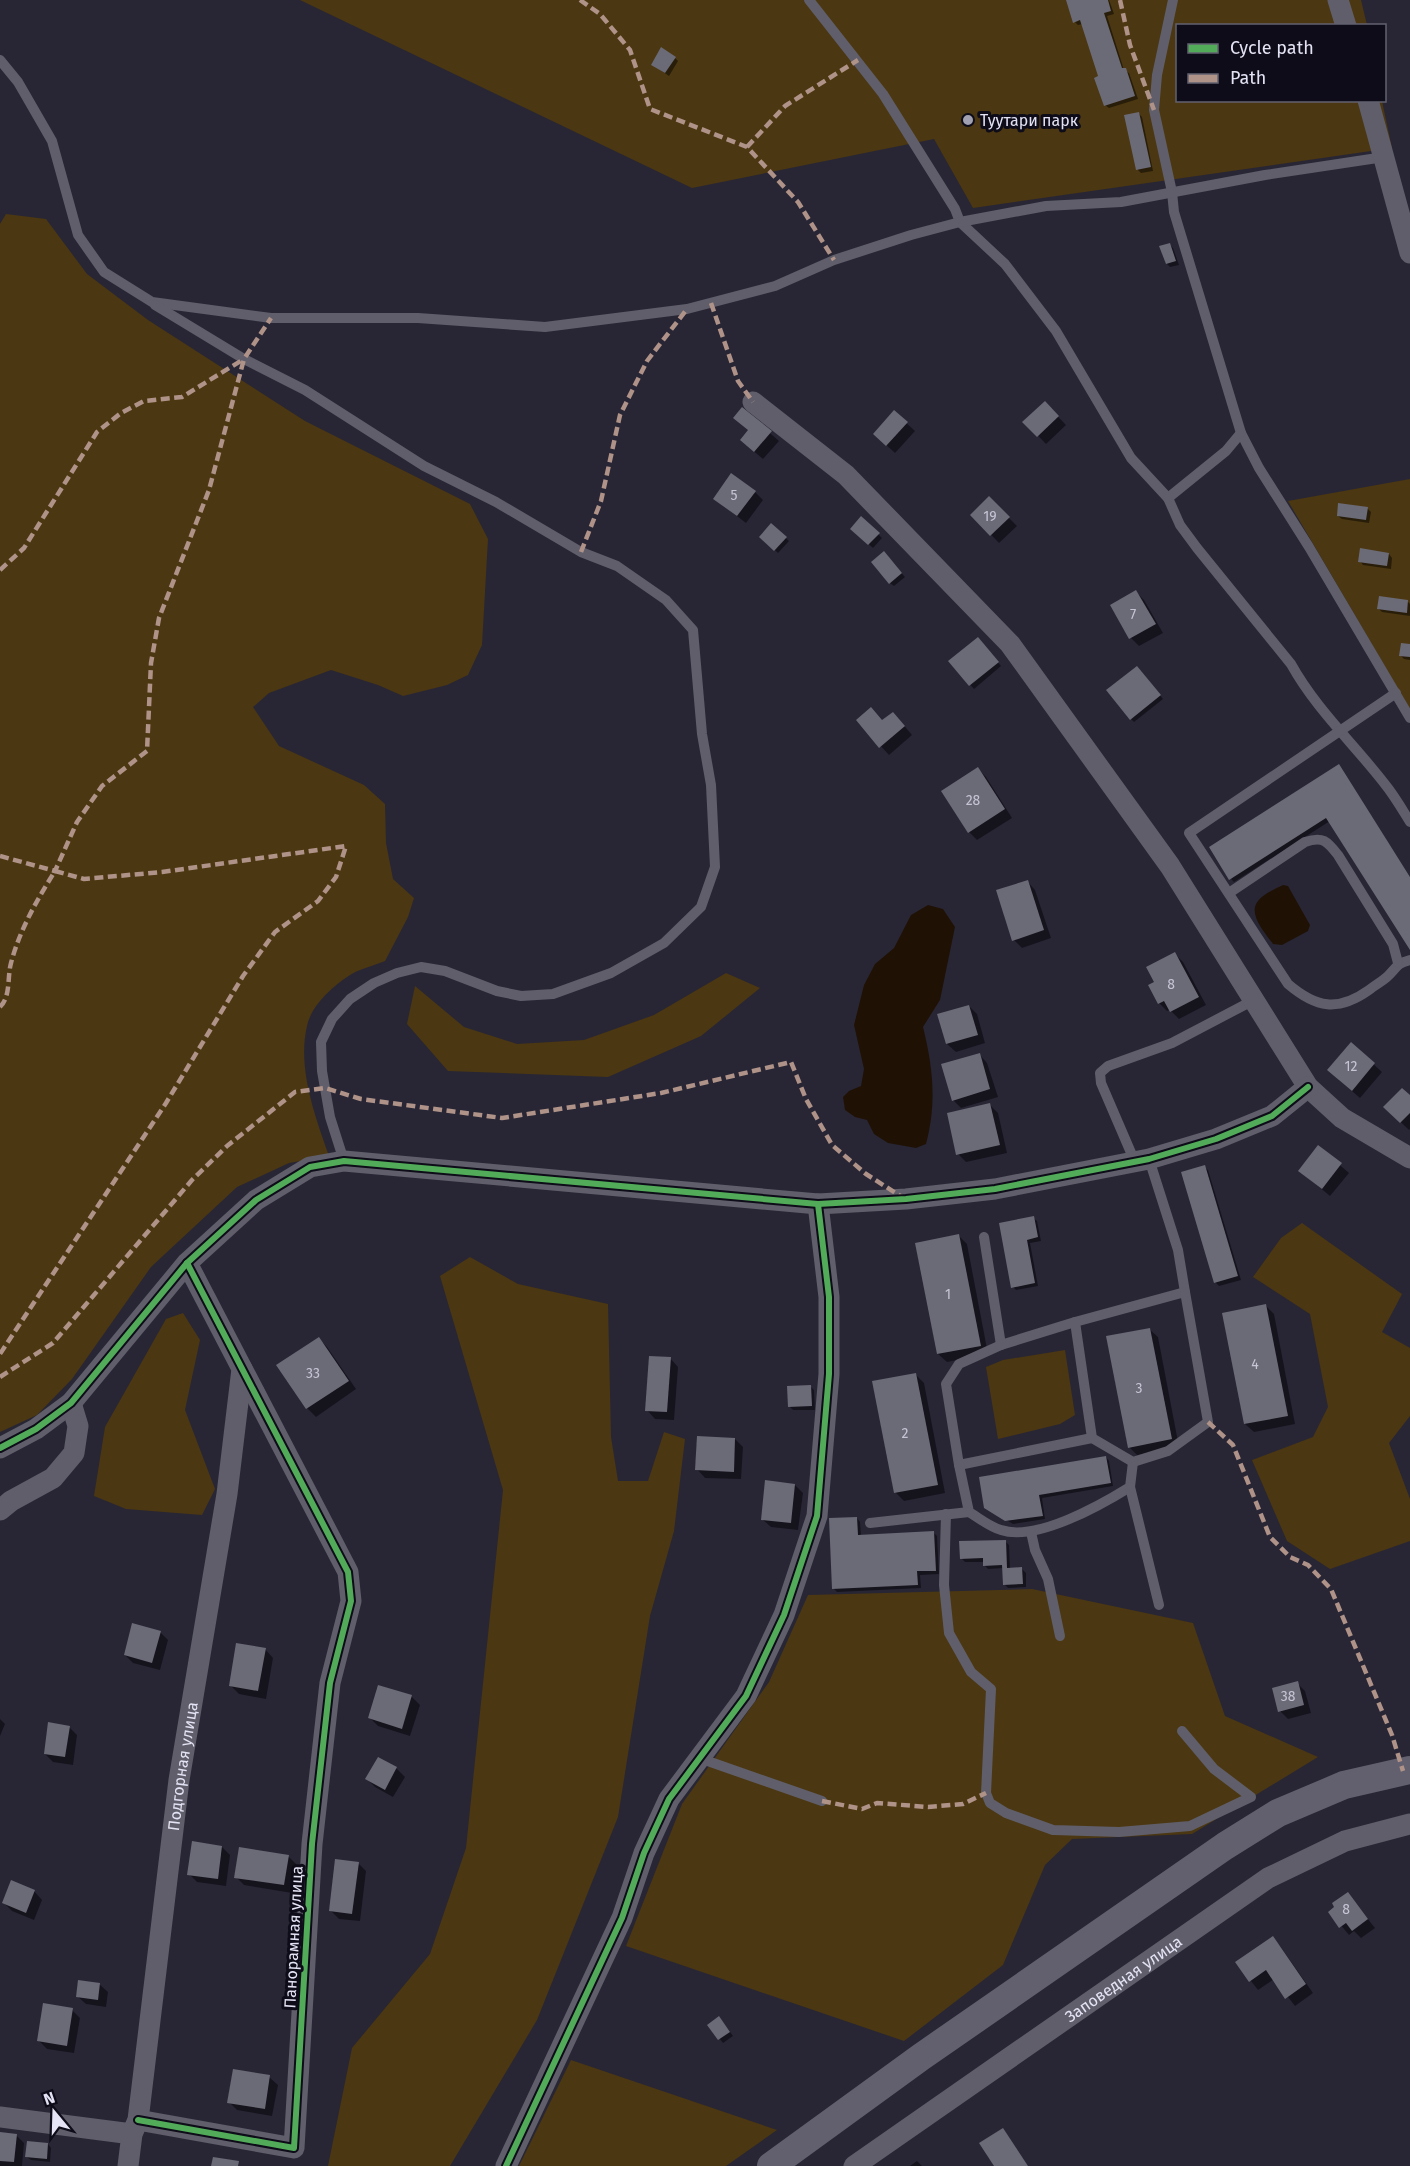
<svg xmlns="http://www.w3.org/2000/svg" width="1410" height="2166" viewBox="0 0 1410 2166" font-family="'Fira Sans',sans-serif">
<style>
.green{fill:#4b3711}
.water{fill:#1f1205}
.shadow{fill:#0007}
.building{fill:#6b6a77}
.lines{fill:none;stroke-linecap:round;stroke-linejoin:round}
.lane{stroke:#5f5e6a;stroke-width:10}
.street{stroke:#5f5e6a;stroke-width:21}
.secondary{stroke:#62606f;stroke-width:28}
.quiet{stroke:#af9288;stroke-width:4.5;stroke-dasharray:9 4.5;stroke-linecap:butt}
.cycleway-casing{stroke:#0d0c18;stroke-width:10}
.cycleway{stroke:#51ab58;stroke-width:6}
.poi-dot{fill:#a2a1b2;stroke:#0d0c18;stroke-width:2}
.labels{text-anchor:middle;stroke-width:6;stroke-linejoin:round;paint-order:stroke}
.number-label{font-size:14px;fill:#c6c5d6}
.poi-label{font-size:16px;fill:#e4e3f5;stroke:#0d0c18;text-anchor:start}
.street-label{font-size:16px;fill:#e4e3f5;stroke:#0d0c18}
</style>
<rect width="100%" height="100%" fill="#282635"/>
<g class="green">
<path d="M300,0h1061l6,25 -189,1v74l204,1 10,47 -419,60 -39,-69 -242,49z"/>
<path d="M6,214l40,5 41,55 61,46 157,101 165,83 18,35 -6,106 -14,30 -21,10 -44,11 -25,-11 -47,-15 -62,23 -16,14 26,39 85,39 21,19 1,39 7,36 21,19 -6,19 -23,44c-12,5 -27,8 -38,16 -16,11 -36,29 -40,49 -10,42 8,90 22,130l-40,7 -52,24 -86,80 -79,112 -35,36 -37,17v-1208z"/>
<path d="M1410,479v230l-122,-208z"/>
<path d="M726,973l34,15 -59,48 -93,41 -160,-6 -41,-47 8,-38 49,41 53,17 67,-4 70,-25z"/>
<path d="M1302,1223l100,71 -20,38 28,16v68l-21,27 21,56v42l-80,28 -43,-28 -35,-81 61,-23 15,-30 -18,-93 -57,-37 28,-39z"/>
<path d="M470,1257l48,27 90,20 3,133 7,44h30l16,-49 21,7 -11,92 -24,85 -32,201 -81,203 -87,146h-122l24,-118 78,-94 36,-106 37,-358 -63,-214z"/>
<path d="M183,1313l17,27 -15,70 30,79 -13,26 -76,-6 -32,-13 11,-69 61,-108z"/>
<path d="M1065,1350l10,65 -15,9 -62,15 -12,-72 17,-7z"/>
<path d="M1032,1589l161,34 32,93 93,41 -126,77 -120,5 -27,26 -42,100 -99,76 -278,-95 56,-142 87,-122 39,-87z"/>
<path d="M571,2060l206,70 -51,36h-207z"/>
</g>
<g class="water">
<path d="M1283,885l5,1 22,39 -2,6 -26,14 -9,-1c-7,-10 -26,-30 -15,-43 5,-7 17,-12 25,-16z"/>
<path d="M928,905l15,4 12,18 -15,73 -17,27c10,40 14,76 3,117l-10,4 -28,-5 -14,-9 -7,-14 -12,-3 -10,-7 -2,-13 6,-6 12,-5 3,-17 -10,-44 10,-40 11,-21 19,-16 17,-33z"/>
</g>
<g class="shadow">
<path d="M1067,0h42l5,14 -7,2 17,54 5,3 9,26 -29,9 -4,-3 -5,-28 -17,-53 -5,1 -3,-3z"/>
<path d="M675,58l3,3 -9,15 -17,-12z"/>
<path d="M1138,113l4,4 11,54 -12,2 -3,-3z"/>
<path d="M1170,245l3,3 6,17 -9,2 -3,-3z"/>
<path d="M1045,403l21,22 -20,19 -21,-22z"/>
<path d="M742,409l37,32 -16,18 -13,-11v-17z"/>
<path d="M894,412l21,19 -20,22 -12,-11z"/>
<path d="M755,492l8,8 -17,23 -31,-24z"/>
<path d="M989,498l28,28 -18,17 -27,-28z"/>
<path d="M1367,508l4,4 -2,11 -27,-4 -4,-3z"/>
<path d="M862,518l20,20 -9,10 -21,-19z"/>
<path d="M771,525l18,16 -11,12 -17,-16z"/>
<path d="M1389,554l3,4 -1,11 -28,-4 -3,-4z"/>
<path d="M887,557l18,20 -11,9 -4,-3z"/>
<path d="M1136,592l8,8 19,33 -24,13 -8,-8 -19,-33z"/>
<path d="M1408,602l2,2v12l-28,-4 -3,-3z"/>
<path d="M981,642l20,24 -27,23 -24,-27z"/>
<path d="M1410,646v14l-6,-1 -4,-4z"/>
<path d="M1141,671l22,28 -29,23 -3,-3z"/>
<path d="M858,721l43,1 11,13 -23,20z"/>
<path d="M978,769l8,8 26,41 -35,22 -8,-8z"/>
<path d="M1342,770l68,107v70l-80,-126 -96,61 -3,-3z"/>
<path d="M1027,881l8,9 16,48 -29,10 -8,-8z"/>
<path d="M1175,954l8,8 23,43 -27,14 -9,-9 -3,1 -8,-8 -3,-20z"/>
<path d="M969,1006l8,8 8,29 -29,9 -9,-8z"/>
<path d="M1351,1044l31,28 -22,26 -23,-20z"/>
<path d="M979,1054l8,9 11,34 -37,11 -8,-8z"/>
<path d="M1410,1097v32l-1,1 -24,-23z"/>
<path d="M990,1105l8,8 9,40 -41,9 -8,-8z"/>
<path d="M1319,1147l30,26 -19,23 -30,-25z"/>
<path d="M1204,1167l4,3 33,110 -22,6 -4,-4z"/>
<path d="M1033,1218l4,3 4,20 -11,2 8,43 -22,4 -3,-3z"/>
<path d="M959,1236l8,8 21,110 -41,8 -9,-8 -21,-110z"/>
<path d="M1266,1306l8,8 21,110 -41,8 -9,-8z"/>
<path d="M1149,1329l9,8 21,110 -42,8 -8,-8z"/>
<path d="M319,1339l8,8 29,42 -40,28 -8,-8 -30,-43z"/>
<path d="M670,1358l8,9 -4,53 -19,-1 -8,-9z"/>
<path d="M916,1375l8,8 21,110 -41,8 -9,-9z"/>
<path d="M810,1386l4,4 1,20h-22l-3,-3z"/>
<path d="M735,1439l8,8 -2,32 -36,-1 -8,-9z"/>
<path d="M1106,1457l3,4 4,25 -71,12 3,21 -32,5 -26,-16z"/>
<path d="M795,1485l8,8 -5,37 -27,-3 -9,-8z"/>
<path d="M857,1518l3,4 1,14 73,-3 3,3 2,38 -19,1 1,13 -84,4 -4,-4z"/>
<path d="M1005,1541l4,4 1,24h12l4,4v14l-18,1 -4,-4v-16l-16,1 -4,-4v-3h-19l-4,-4z"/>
<path d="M160,1632l8,8 -8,30 -27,-7 -8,-8z"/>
<path d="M265,1649l8,9 -7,41 -27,-5 -8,-8z"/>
<path d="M1297,1683l8,8 6,22 -23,6 -8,-8z"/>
<path d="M411,1696l9,9 -10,31 -32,-10 -8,-8z"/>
<path d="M0,1719l5,5 -5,12z"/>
<path d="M69,1727l8,8 -4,30 -20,-3 -8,-8z"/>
<path d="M379,1759l17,9 9,9 -12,20 -18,-10 -8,-8z"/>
<path d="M222,1847l8,8 -4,31 -29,-4 -8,-8z"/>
<path d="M288,1856l8,8 -4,29 -48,-8 -8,-8z"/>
<path d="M358,1863l8,8 -6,50 -21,-2 -9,-9z"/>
<path d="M34,1891l8,9 -8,20 -22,-9 -8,-8z"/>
<path d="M1348,1894l27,34 -14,10 -7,-7 -5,4 -19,-23z"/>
<path d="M1272,1938l8,8 33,47 -18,13 -21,-27 -16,11 -21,-27z"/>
<path d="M99,1984l9,8 -2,15 -20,-3 -9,-8z"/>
<path d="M72,2010l8,8 -6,35 -27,-4 -9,-9z"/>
<path d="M722,2021l11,15 -10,7 -14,-18z"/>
<path d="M269,2077l9,8 -6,31 -35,-6 -8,-8z"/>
<path d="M0,2133l16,2 8,8 -2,23h-22z"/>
<path d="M48,2144l3,4 -1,14 -19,-2 -4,-3z"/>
<path d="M917,2161l5,5h-12z"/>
</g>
<g class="building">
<path d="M1066,0h42l3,11 -7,2 18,55h4l9,28 -31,10 -10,-28 4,-2 -18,-56 -7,3z"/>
<path d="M661,47l15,10 -11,16 -14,-8z"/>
<path d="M1139,112l12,55 -15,3 -12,-55z"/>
<path d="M1170,243l6,18 -10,3 -7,-18z"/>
<path d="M1045,401l14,15 -22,21 -15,-15z"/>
<path d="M742,407l30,24 -18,21 -14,-12 8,-10 -15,-12z"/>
<path d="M894,410l14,12 -22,24 -13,-12z"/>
<path d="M731,473l25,18 -19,25 -24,-17z"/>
<path d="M989,496l21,21 -20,19 -20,-21z"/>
<path d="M1338,503l30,4 -2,13 -29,-4z"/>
<path d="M861,516l19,17 -12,12 -18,-16z"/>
<path d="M771,523l16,14 -13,14 -15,-14z"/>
<path d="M1360,548l29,5 -2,13 -29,-4z"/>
<path d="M884,551l18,22 -13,11 -18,-22z"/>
<path d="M1136,590l20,34 -27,15 -19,-34z"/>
<path d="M1379,596l29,4 -1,13 -30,-4z"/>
<path d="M978,637l21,25 -30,24 -21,-25z"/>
<path d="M1401,643l9,1v13l-11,-1z"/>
<path d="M1137,666l24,29 -31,25 -24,-30z"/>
<path d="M871,707l11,13 11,-8 12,14 -26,22 -23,-28z"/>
<path d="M1339,764l71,113v73l-84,-132 -97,62 -20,-33z"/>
<path d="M978,767l27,42 -37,24 -27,-42z"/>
<path d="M1028,880l16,50 -32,11 -16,-51z"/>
<path d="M1175,952l24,45 -29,15 -6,-11 -6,3 -10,-19 6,-3 -8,-15z"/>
<path d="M969,1005l9,30 -32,9 -9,-30z"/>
<path d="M1351,1042l24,21 -23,28 -25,-21z"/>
<path d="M980,1053l10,36 -38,12 -11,-37z"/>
<path d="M1402,1088l8,7v18l-10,10 -17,-16z"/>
<path d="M990,1103l10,42 -44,10 -9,-42z"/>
<path d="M1318,1145l24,18 -20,26 -24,-18z"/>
<path d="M1205,1165l33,111 -24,7 -33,-111z"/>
<path d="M1034,1216l4,21 -11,3 8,43 -24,5 -12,-65z"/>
<path d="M959,1234l22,112 -44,8 -22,-111z"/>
<path d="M1266,1304l22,112 -44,8 -22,-111z"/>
<path d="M1150,1328l22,111 -44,9 -22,-112z"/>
<path d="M319,1337l30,44 -43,28 -30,-44z"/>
<path d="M649,1356l22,1 -4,55 -22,-1z"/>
<path d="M916,1373l22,112 -44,8 -22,-112z"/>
<path d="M811,1385l1,21 -24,1 -1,-21z"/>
<path d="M697,1436l38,2 -1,34 -39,-2z"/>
<path d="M1106,1456l5,27 -72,12 4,21 -38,5 -21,-13 -5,-31z"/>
<path d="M765,1480l30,4 -4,39 -30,-3z"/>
<path d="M857,1517l1,18 76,-4 2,40h-19l1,14 -86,4 -3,-71z"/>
<path d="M1006,1540l1,28 15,-1 1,17 -20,1 -1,-20 -19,1v-8l-23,1 -1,-18z"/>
<path d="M132,1623l29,8 -9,32 -28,-8z"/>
<path d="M236,1643l30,5 -8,43 -29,-5z"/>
<path d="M1298,1681l6,24 -26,7 -6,-24z"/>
<path d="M378,1685l34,10 -10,34 -34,-11z"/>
<path d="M48,1722l22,4 -5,31 -21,-3z"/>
<path d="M378,1757l19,10 -12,23 -20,-11z"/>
<path d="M192,1841l30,5 -4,33 -31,-4z"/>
<path d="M239,1847l50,8 -5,30 -50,-7z"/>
<path d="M335,1859l24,3 -7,52 -23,-3z"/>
<path d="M11,1880l24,10 -9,23 -24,-10z"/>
<path d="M1348,1892l20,27 -16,12 -6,-8 -7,5 -11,-16 6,-5 -2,-4z"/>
<path d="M1273,1936l33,48 -21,15 -19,-29 -17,12 -14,-20z"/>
<path d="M78,1980l22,3 -2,17 -22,-3z"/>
<path d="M43,2003l30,5 -6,38 -30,-5z"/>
<path d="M719,2016l11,16 -12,8 -11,-15z"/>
<path d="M233,2069l37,6 -5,34 -38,-6z"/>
<path d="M1003,2128l25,38h-34l-15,-23z"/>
<path d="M0,2132l17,2 -3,28 -14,-1z"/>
<path d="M27,2141l21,2 -1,16 -22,-2z"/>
<path d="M213,2157l26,4 -1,5h-27z"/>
</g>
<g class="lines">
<g class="lane">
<path d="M809,0l74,94 72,115 5,13 45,42 51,67 75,127 37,40 12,27 17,23 94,116c25,45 62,79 93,119 10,12 18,26 26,39"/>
<path d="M1173,0l-16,75 -3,35 18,82 2,20 67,221 18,35 50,79 101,171"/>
<path d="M0,60l18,22 34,59 26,94 26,37 48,30 119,16h147l127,9 142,-18 88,-23 59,-26 77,-25 49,-13 86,-16 75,-4 144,-27 119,-18"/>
<path d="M155,305l89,54 61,31 119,76 72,36 85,50 36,14 49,34 27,30 9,104 9,51 4,82 -14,40 -37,36 -53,30 -58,21 -32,2 -24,-5 -52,-20 -24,-4 -24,6 -23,10 -24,16 -18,20 -11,23 1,29 8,46 14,44"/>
<path d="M1168,498l58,-47 15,-18"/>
<path d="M1396,693l-207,140 99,151c28,24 50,28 81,6 6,-5 14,-9 19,-14 10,-10 8,-12 22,-16"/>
<path d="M1229,893l76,-51c18,-6 22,-1 33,13l55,89 5,19"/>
<path d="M1135,1162l-34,-79 -1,-10 8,-7 64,-23 82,-43"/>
<path d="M984,1237l17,108"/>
<path d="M1075,1322l110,-30 -7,-42 -29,-91"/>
<path d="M1092,1438l-17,-116 -74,23 -42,19 -13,20 13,81 133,-27 41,24 35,-11 40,-29 -23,-130"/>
<path d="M959,1465l10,47c10,6 21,15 32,18 35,12 100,-25 129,-43l3,-25"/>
<path d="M1130,1487l29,118"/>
<path d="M946,1514l-2,71 5,48 22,39 20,17 -5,104 4,10 16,10 47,17 66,2 71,-6 61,-29 -37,-28 -32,-38"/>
<path d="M870,1523l99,-11"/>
<path d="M1031,1532l4,18 13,29 12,57"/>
<path d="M699,1758l123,43"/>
</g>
<g class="street">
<path d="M1338,0l8,26"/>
<path d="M1368,100l42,153"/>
<path d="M753,402l93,73 164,169 160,222 138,221 34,31 68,40"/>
<path d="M0,1448l36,-19 35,-26 116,-140 69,-63 54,-33 34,-6 474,43 88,-5 89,-10 154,-30 67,-20 56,-23 36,-29"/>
<path d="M0,1510l11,-9 42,-23 21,-25 4,-27 -7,-23"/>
<path d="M0,2117l132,17"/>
<path d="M138,2120l156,28 18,-304 18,-161 21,-82 -3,-29 -161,-309"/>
<path id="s1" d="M128,2166l4,-32 6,-14 41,-340 48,-286 15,-125"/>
<path d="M506,2166l116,-248 22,-65 25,-54 77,-103 38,-81 33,-99 12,-142v-77l-11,-93"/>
<path id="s2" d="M854,2166l414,-288 77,-37 65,-17"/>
</g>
<path class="secondary" d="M771,2166l150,-109 304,-211 53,-33 66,-28 66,-15"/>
<g class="quiet">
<path d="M580,0l20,14 30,36 20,59 97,38 51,55 36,58"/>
<path d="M1120,0l10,45 24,65"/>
<path d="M747,147l38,-41 73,-46"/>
<path d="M711,303l27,78 15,21"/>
<path d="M581,552l20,-51 19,-86 27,-54 40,-52"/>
<path d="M0,570l24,-22 73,-116 24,-19 23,-12 38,-4 62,-38"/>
<path d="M0,856l55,15 22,-49 25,-36 45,-35 4,-88 8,-45 50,-128 35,-131 27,-41"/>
<path d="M0,1007c11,-11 7,-29 11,-44 9,-34 26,-63 44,-92l29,8 78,-7 184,-26 -10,31 -18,24 -43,31 -32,44 -77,127 -166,251"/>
<path d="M0,1377l53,-34 139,-163 35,-34 68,-54 30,-4 36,11 141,19 159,-25 130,-31 15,37 26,46 34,29 39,25"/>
<path d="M1208,1422l25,23 37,92 20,20 18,8 23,24 61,146 11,36"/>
<path d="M822,1801l40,8 15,-6 51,4 35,-3 23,-11"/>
</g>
<defs>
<g id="cycleway">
<path d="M0,1448l36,-19 35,-26 116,-140 69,-63 54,-33 34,-6 474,43 88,-5 89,-10 154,-30 67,-20 56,-23 36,-29"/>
<path d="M138,2120l156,28 18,-304 18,-161 21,-82 -3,-29 -161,-309"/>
<path d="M506,2166l116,-248 22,-65 25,-54 77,-103 38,-81 33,-99 12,-142v-77l-11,-93"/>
</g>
</defs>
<use href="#cycleway" class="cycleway-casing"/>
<use href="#cycleway" class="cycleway"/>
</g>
<circle class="poi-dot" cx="968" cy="120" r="6"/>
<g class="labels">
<g class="number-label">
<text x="734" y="500">5</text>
<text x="990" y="521">19</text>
<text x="1133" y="619">7</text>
<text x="973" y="805">28</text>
<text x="1171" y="989">8</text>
<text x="1351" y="1071">12</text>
<text x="948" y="1299">1</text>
<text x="1255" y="1369">4</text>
<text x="313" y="1378">33</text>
<text x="1139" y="1393">3</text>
<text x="905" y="1438">2</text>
<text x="1288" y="1701">38</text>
<text x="1346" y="1914">8</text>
</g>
<g class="poi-label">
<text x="980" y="126">Туутари парк</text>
</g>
<g class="street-label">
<text dy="6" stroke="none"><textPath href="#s1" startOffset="404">Подгорная улица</textPath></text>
<text transform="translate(293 1937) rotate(-87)" y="6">Панорамная улица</text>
<text dy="6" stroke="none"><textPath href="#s2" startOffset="328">Заповедная улица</textPath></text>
</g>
</g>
<rect x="1176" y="24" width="210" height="78" fill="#0d0c18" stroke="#636270" stroke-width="1.5"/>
<rect x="1188" y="44" width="30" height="9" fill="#51ab58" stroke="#636270" stroke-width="1.5"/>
<text x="1230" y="54" font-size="18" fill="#e4e3f5">Cycle path</text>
<rect x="1188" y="74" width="30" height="9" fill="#af9288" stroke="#636270" stroke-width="1.5"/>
<text x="1230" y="84" font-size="18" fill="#e4e3f5">Path</text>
<g transform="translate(54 2112) rotate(341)" stroke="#0d0c18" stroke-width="4.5" paint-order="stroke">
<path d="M0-4.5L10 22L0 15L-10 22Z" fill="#e4e3f5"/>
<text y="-9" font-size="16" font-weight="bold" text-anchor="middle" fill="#e4e3f5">N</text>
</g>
</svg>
